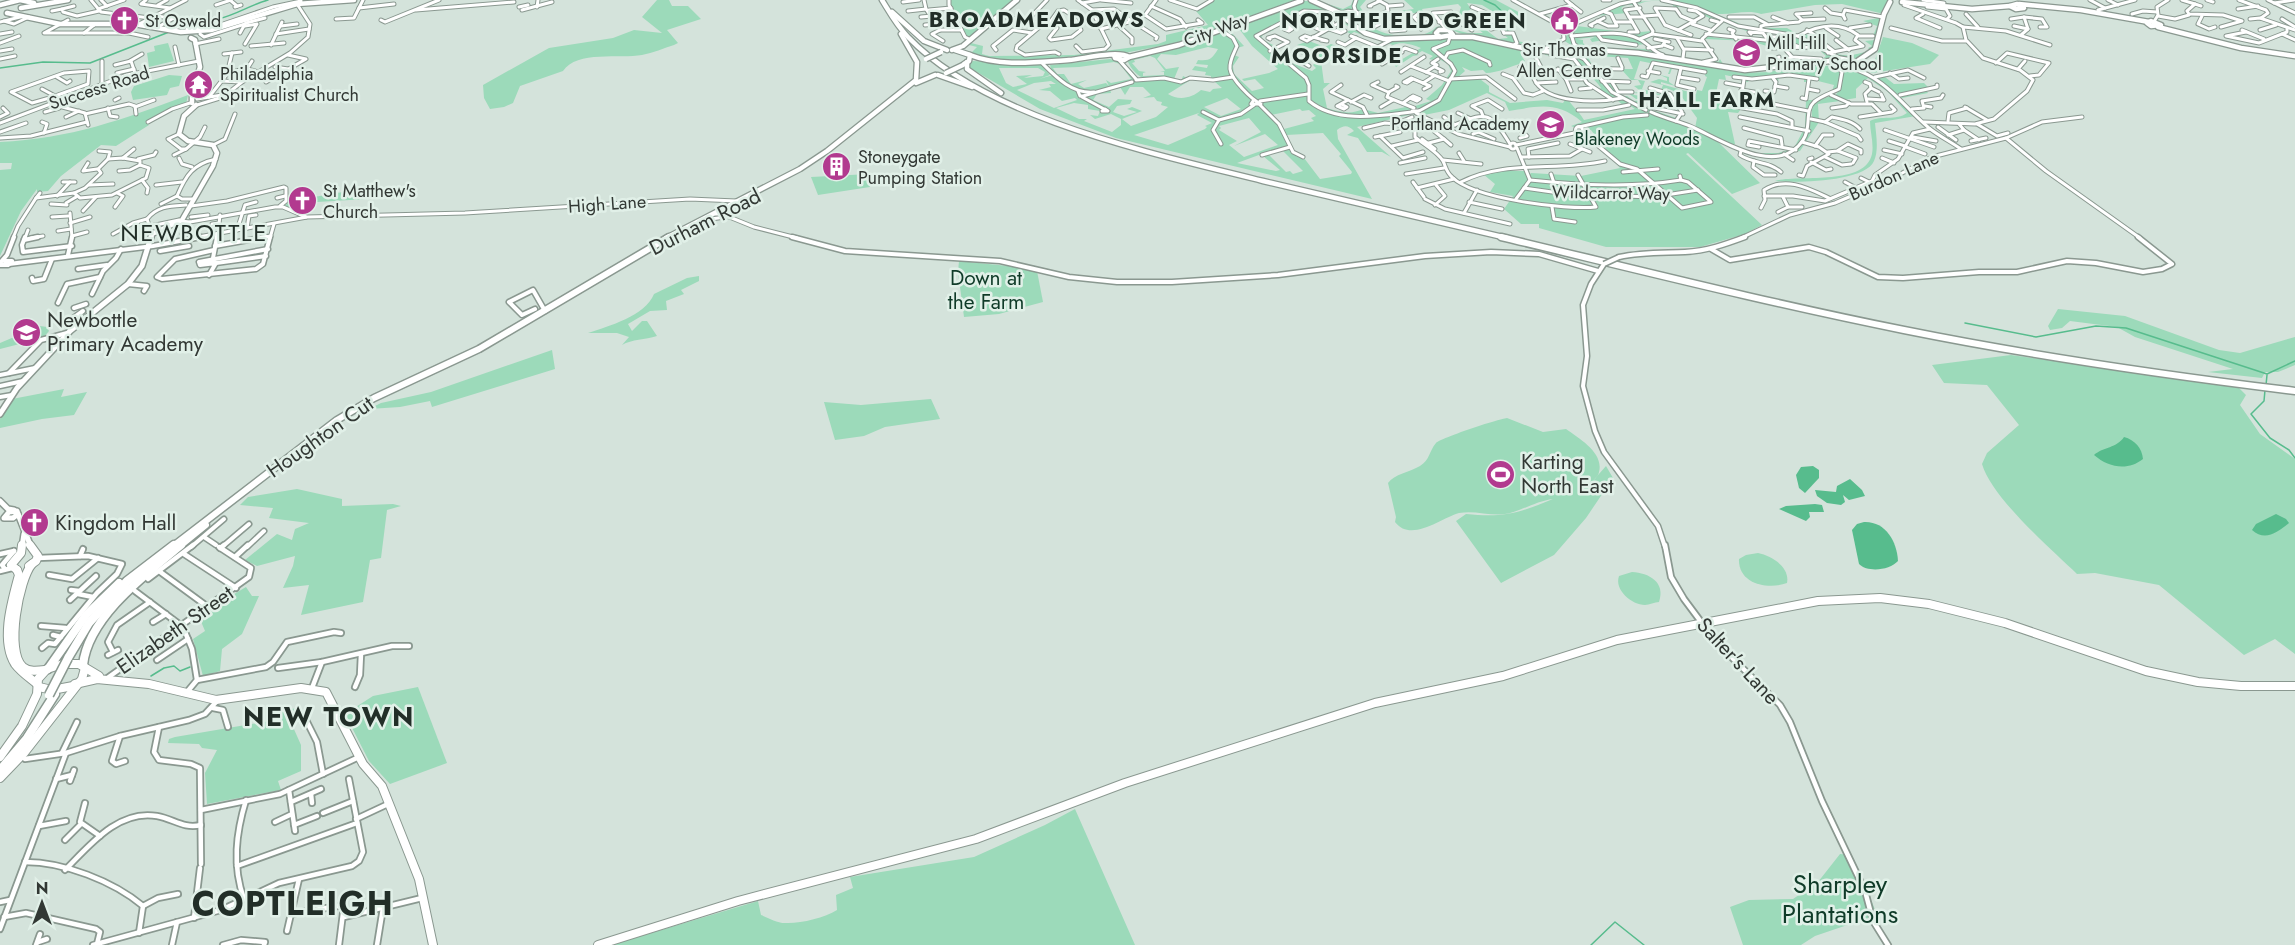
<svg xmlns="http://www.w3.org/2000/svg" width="2295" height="945" viewBox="0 0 2295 945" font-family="Jost,sans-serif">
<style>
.green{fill:#9cdaba;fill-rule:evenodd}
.water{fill:#57bc8d}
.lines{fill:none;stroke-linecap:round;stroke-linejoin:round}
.stream{stroke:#57bc8d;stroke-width:1.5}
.minor-far2-casing{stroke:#8a9890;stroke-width:5}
.minor-far1-casing{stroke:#8a9890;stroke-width:7}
.minor-casing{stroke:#8a9890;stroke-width:8}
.major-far2-casing{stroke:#8a9890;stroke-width:7}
.major-far1-casing{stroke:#8a9890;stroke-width:8}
.major-casing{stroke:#8a9890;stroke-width:10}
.highway-far2-casing{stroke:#8a9890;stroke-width:7}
.highway-far1-casing{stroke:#8a9890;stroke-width:9}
.highway-casing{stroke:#8a9890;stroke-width:11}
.minor-far2{stroke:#fff;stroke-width:3}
.minor-far1{stroke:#fff;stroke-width:4}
.minor{stroke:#fff;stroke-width:4.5}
.major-far2{stroke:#fff;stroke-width:4.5}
.major-far1{stroke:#fff;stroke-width:5}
.major{stroke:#fff;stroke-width:8}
.highway-far2{stroke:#fff;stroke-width:4.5}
.highway-far1{stroke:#fff;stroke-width:6}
.highway{stroke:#fff;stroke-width:8}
.minor-bridge-casing{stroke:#8a9890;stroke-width:7;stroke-linecap:butt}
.highway-bridge-far1-casing{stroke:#8a9890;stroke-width:7;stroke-linecap:butt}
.highway-bridge-casing{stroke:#8a9890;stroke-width:11;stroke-linecap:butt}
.minor-bridge{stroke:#fff;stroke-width:4}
.highway-bridge-far1{stroke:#fff;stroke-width:4.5}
.highway-bridge{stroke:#fff;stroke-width:8}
.labels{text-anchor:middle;stroke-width:5;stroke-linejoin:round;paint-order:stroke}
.far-poi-label{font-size:18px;fill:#323834;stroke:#e1f0e8;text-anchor:start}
.far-street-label{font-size:18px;fill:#323834;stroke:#e1f0e8}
.far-park-label{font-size:18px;fill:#0f3b28;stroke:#e1f0e8}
.street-label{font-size:21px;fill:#323834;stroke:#e1f0e8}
.park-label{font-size:21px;fill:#0f3b28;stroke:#e1f0e8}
.poi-label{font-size:21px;fill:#323834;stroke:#e1f0e8;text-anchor:start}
.far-district-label{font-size:22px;font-weight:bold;letter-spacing:1.5px;fill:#222e28;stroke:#e1f0e8}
.quarter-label{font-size:24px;letter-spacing:1.5px;fill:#222e28;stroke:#e1f0e8}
.near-park-label{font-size:26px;fill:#0f3b28;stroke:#e1f0e8}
.district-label{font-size:27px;font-weight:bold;letter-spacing:1.5px;fill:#222e28;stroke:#e1f0e8}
.near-district-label{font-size:33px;font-weight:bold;letter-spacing:1.5px;fill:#222e28;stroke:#e1f0e8}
</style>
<rect width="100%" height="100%" fill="#d4e3db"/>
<g class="green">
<path d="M657,0h12l3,6h16l13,13 -34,11 11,13 -4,2c-10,3 -21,8 -32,10 -22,4 -65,-5 -79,16l-43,15 -7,17 -9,4 -14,2 -6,-11 -1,-13 66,-37 64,-10 21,-8 28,3 -20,-16z"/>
<path d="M950,0h65l-45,38 -4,-2 -16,-31z"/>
<path d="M1212,0h83l-119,43 -62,12 -96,6 -35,-3 -15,-7 4,1 5,-5 -8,-2 2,-2 12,3 -1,8 7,2 85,-1 84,-11 8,-3v-6l42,-10 -12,-14 9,-4z"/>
<path d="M1316,0l27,9 8,-4 2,-5h13l-6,7c5,6 5,14 9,18 13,12 55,17 67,2l6,-1 -3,4 12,2 1,5h21l50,11 49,7 -2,-5h-16l-4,-3 14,2 7,-4 -8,-5 5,-6 -3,-7 6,2 11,-10 51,-18 5,4h-12l-5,3 6,5 -32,3 -18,10 53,7 22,-2 2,4 -10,6 -3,-2 5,5 -10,1 -26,-6 -18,3 -2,-3 5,-2 -18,2 6,1v3l5,5h15l3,-2 2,2 40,1 11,6 46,7 13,-2 -1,4 3,-5 3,5h-4l6,4 -8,-2 -1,-3c-25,4 -52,-9 -78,-11 -20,-1 -43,2 -61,-6l-3,-10h-3l3,8 -2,4 10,1 5,5v-3l52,3 102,19 28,-1 36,-7 29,1 -3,-5 7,-3 -6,-2 -4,6 -64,7 -3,-2 18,-1 20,-5h21l6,-5 -10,-9h-46l-19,-6 -47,-2 4,-3c21,6 75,2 88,11l2,-2 -3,-1 -4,-8 -25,-5 -17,1 -28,-11 -3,1 -26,-12v-4l-12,-3 6,2 -12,3 -3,-7c-6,-1 -26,-1 -32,3l-3,-2 26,-2h226l-4,14 -42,-10 -27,1 -54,9c-16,-6 -36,4 -52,-2l4,4 3,-2 27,11 16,3 -3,1 3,2 2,-3h26l12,7 4,-3 10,7 7,-1c10,21 30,20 50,12l-2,-2 4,-2 -7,-5 10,-1 -2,-4 4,-10 -14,-5 20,-4 -8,32 -13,9 -17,1 6,5 -1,3h-12l4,5 -1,13 -10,10 3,-10 -24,-6 -1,3h-5v-4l-15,-3 -10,2 -1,5 -12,-4 -17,1 -1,3 -5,-1 1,-2 -19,-4 1,5 -7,-1 -4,19 21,3h-10l1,8h14l-3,4 -10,-1 7,32 -5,2 -14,-6 44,43 -28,11 -44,-41 -2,1 76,71 -17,9 -45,13h-94l-67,-19v-4h-18l-17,-15 9,-13 -23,-4 5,-8 -12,-10 14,-3h28l3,6 3,-4 50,3 39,-8 -29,-38 -5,-1v-3l-10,2 -5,-2 11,-4c-25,-21 -43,-16 -73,-11l-4,-9 -18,-9 -38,17 -25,5 -5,-3 2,-3 -9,-2 19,-6 -5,-2 16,-14 9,-14 -3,-7 -11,-6 -4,2 -4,-1 4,-3 -11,-5 -5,3 2,1 -6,1 -17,11 -2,-3 27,-16c-8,-3 -19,-7 -28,-3l-39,-13 -3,2 -4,-2 5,-3c-14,-12 -42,-24 -58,-10l-5,-2 -19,10 4,3 -11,4 -2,5 16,8 2,2 -5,2 10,9 28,11 4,-3 -3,-3 2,-2 -1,-14 -17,-4 12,-4 16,6 6,-3 29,11 -8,-1 -6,3 5,4h-30l3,22h6l-7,6 4,19c13,4 24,7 36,1l15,4 32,-7 3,4 -6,2 2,3 -52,12 34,30 -9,-5h-15l-9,-14 -11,-3 7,-4c-6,-6 -10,-6 -17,-1l1,9 34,60 -256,-61 -76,-29 -70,-41v-5l3,-2 68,3 9,11 -11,4 14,-4 14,9 -15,-12 -2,-7 60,-6 14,4 12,14 -1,5h7l6,-3c-10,-1 -17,-10 -21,-19l5,-5 47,-10 122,-44h13l26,10 2,3 -3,3 38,20 36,4 27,-5 -3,-5c-20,15 -62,8 -80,-7v-5l6,-4 -6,-2 -3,-4 -6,3 7,1 2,4 -9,2 -4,-3 3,-4zM1237,26l15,20 26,23 -9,4 -27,6 2,2 11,-2 9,9 -12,3 -18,-17 -1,-8 6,-9 -5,-2 3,-7 7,-2 -14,-15zM1208,47l10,2c-6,10 -8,12 -20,11l-2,4 12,1 -1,3 -12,-2 -3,4 14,2 -1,3 6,1v3l-21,-3 -3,2 -4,-2 -2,6 -7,-3 5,-12 -13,2 -9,-10 4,-5 15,1zM1523,53h22v2l30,4 23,25 3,4 -3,2 15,10h4l7,6 5,-1 6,4 -51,11c-6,-10 -12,-13 -17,-23l-4,6 -16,-3 -37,3 -21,-11v-6l-13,-10 -14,3 -5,-1 8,-7 -3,-4 9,4 12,-1 3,3c12,0 25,-7 37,-10l2,-2 -4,-6zM1150,56l5,2 10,13 -5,1h4v3l-21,1v-3l3,-1 -7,-1 -7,-8 3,-1 -1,-2zM1597,56l31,2 5,11h-12l10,11h7l3,5 -7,1 8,6 -14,1 8,6h7v-3l-9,-1 -1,-2 30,2 -21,-6 3,-8 -11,-2 6,-18 10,2 -1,7 3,1 2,-8 17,3 -3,8h2l2,-6 33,4v4l2,1 -5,14 -5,-1 -1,4 -35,-10v-2l14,4 -6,-4v-5l-9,-2 7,3v3l-8,-2 -9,3 13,3 -2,5 4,1 1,-3 13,5 18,25 -2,10 -18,-7 2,-2 -38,-13 2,-4 27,4 -27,-6 -9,1 -7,-5h-6l2,-5 -9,-4 -2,-5 -11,-1 -3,-4h8l-1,-4 -11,-1 5,-1 -2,-3 -4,-1 -5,-10zM1114,62l6,2 11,15 -20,4 -5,-3 3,6 -3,-3 -22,5 -6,-4 9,-4 -16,4 -7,-10h-7l-4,-6 26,-1zM999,68h39l7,4 -2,4 -19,2 8,-3 -16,1 11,8 -14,3 -7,-4zM1192,79l23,3 7,6 -9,1 -3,3 -9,-2c-9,8 -22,11 -33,4zM1051,81l5,3h-7l2,3 -12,3 11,1 12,10 13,-3 2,2 -23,8 -37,-18 17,-7zM1120,87l5,8 5,-8h13l8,8 -8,3 11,-1 3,4 5,1 -1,3 7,2 -12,10 -25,9 -9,-7 20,-8 -10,-4 -5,2 10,3 -13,4 -11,-4 4,-6 13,-2 2,-4 -14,-1 -9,8 -16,-7 4,-6 14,-1 -1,-4zM1227,98l14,11 -20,7 -17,-9zM1074,103l14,2v4l12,2 -2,5 -8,-1 5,4 16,-5 10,5v6l-9,7 -28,-11 3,-2h-8l-23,-11zM1300,109l2,2 7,-1 7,6 -5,2 3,3 -30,8 2,6 37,-2 18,21 -2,2 13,16 -1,2 -31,5 -16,-21 -7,-1 -8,-9 -7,2 21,21 -10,3 -3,-3 -4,1 -18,-18 -5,2 17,14 -4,1 -39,-8 44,-16h9l-11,-23 -8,-9zM1199,113l-2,2 15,8 -7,3 2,1 -2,2 -37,16 -34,-10zM1249,118l12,14 -27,14 31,-12 13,11 -34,12 -15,-12 8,-4 -18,-11 2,-2 -2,-2z"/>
<path d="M1404,0h92l30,16 -5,1 -1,3 -12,1 8,20 25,4 3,4 -30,-4 2,-4 -4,2 -50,-9 -15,-6 21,5h15l-24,-19 2,-7 -3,-3 -36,5 2,4h-23l2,2 -5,2 -4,-1 2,-2 -4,-2 22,-3zM1467,3l15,2 18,11 -3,2 7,17 4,3 -10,1 -20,-15 -10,-13 3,-2z"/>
<path d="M1883,37l29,6 27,12 -9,9 -58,9 -13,-10 16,-3z"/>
<path d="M168,43l6,18 -25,6 -2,-14 8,-2 -1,-5z"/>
<path d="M1855,70l23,10 38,36 -41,7c1,11 4,27 -1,38 -9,21 -78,22 -99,20 22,-7 90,6 97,-27 2,-11 -2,-22 -2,-33 11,-6 26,0 37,-8l-19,-21 -20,-14 -12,11v9l-12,2 -9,-4 7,-10 1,-14z"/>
<path d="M1881,74l13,10 30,-1 6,6 -4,1 2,3 -26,5 -27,-21z"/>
<path d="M169,75l13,1 -3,10 -9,2 -3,7 -34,5 -2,-8 3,-6z"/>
<path d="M188,95l-2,9 -15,5 -26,13 4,3 -33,21 -15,-1 -40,31 -13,15 -11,1v-3l-16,22 -21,45v-86l11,-1 1,-6h-12v-21c69,-3 125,-23 188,-47z"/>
<path d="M1831,96l9,5 -22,3 1,18 -19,29 -30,5 -13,-3h21l16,-5 11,-21 1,-27h11l-9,10 2,9 4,-1 -2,-1c-2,-14 7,-17 19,-21z"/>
<path d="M869,174l1,13 -52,8 -7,-18z"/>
<path d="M366,188v11l-49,3 -9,13 -23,-9 3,-4 -1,-6 23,-4v3l4,2z"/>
<path d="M959,261l68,7 10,3 6,31 -44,12 -35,3 -6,-45z"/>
<path d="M699,276v5l-18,9 3,4 -18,7 1,9 -17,1 -22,13 4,7 10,-10h5l10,15c-12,4 -25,3 -35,9l7,-8 -12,-4h-29c21,-7 57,-17 66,-39l33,-16z"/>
<path d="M2058,309l67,7 94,34 21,3 55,-16v28l-17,7h-13l-3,6 -54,-6 25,-3 -98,-32 -18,-10 -47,-6 -8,7 -12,2 -2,-4z"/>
<path d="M40,326l7,1 2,4 -6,7 -43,11v-6z"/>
<path d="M552,350l3,19 -123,38 -2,-6 -30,6 -31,2 12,-6 50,-11z"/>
<path d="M2011,355l226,31 9,9 -6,10 20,29 35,25v195l-20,-15 -31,16 -85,-70 -64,-12 -18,1c-27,-26 -85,-76 -95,-110l5,-11 32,-28 -32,-40 -43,-2 -12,-18z"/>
<path d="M64,389l-3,8 26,-5 -13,23 -32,4 -42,9v-9l12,-20z"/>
<path d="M931,399l9,20 -55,8 -21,9 -29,4 -11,-38 37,3z"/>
<path d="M1507,418l36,14 23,-3c14,10 38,24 33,43 0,3 -6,9 -8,11l15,-17 7,12 -27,40 -32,37 -53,28 -45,-62 10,-7c38,4 53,-1 87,-15 -17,2 -31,12 -48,15 -15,2 -31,-4 -46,-1 -18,5 -48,30 -64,9l1,-5 -8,-34c6,-9 22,-11 32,-17 10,-6 9,-15 16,-23 5,-5 62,-24 71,-25z"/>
<path d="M297,489l45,10v7l51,-2 8,2 -14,4 -6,48 -11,2 -7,42 -62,13 8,-30 -26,3 10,-22 2,-10 -38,10 -12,-6 32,-26 15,6 3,-11 14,-6 -40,-5 4,-10 -33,-3 8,-8z"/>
<path d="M1758,553c14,3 32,14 29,30 -19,7 -49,1 -48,-24l7,-4z"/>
<path d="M1632,572c17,1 34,10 27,30 -4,0 -10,3 -14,3 -13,0 -31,-15 -26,-29z"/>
<path d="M246,587l6,9h7l-17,38 -20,15 -2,22 -17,5 -10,-37 12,-8 -5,-12 6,-4 -2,-3z"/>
<path d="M418,687l29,76 -57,21 -21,-23 -24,-47 28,-18z"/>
<path d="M298,708l2,10 -7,9 8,18v26l-23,10 3,9 -74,14 -2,-31 12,-23 -15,-2 -3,-4 -31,-1 1,-4 6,-2 101,-17 3,-9z"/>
<path d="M1075,809l60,136h-524l147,-44 3,14c8,3 16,8 24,8 14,1 39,-5 52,-13l-1,-15 17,-7 -3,-11 124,-20 71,-32z"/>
<path d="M1840,854l11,1 8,15 19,47 -13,2 -50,17 -14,9h-58l-13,-38 19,-7 44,-1 25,-17z"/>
</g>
<g class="water">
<path d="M2124,437c11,3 18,11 19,22 -15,12 -34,9 -49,-4 9,-8 23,-7 30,-18z"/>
<path d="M1813,466l6,4v8l-14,15 -6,-5 -3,-13 5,-8z"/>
<path d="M1850,479l12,11 3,6 -16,4 -6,-5 2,7 -4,3 -14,-2 -10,-7 -2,-6 21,2 1,-6z"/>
<path d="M1815,504l7,1 2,7h-15l1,5 -4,4 -27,-12 7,-3z"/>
<path d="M2276,514l10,5 3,4c-11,9 -24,19 -37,7l4,-6z"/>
<path d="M1864,522c21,-1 33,19 34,39 -8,9 -30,12 -39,3l-7,-34 5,-6z"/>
</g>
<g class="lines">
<g class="stream">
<path d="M1484,0l11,5 12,11"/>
<path d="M218,19c18,-4 32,-14 50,-19"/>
<path d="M182,30l11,-5"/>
<path d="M0,68l43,-6 47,1 79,-31"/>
<path d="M1965,323l71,14 60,-11 30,2 141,46 28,-13"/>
<path d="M2266,385l1,-10"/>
<path d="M2265,390l-1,11 -13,13 19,24 19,12 6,8"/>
<path d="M151,676l13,-8 10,-2 6,5 10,-4"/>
<path d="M1591,945l24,-23 29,23"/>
</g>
<defs>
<g id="minor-far2">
<path d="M91,0l10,12 49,6"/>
<path d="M101,0l6,6"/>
<path d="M146,0l-5,4 29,4"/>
<path d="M230,0l7,6"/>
<path d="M924,0l2,9 14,21h21"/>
<path d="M949,0v5l16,32 6,3"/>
<path d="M1101,0l30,3"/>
<path d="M1156,0l-11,15 21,14 36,-6 -4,-3"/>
<path d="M1170,0l27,9 15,-9"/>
<path d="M1356,0l-2,6 2,7"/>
<path d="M1513,0l38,21"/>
<path d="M1603,0h7"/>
<path d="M1662,0l35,8 41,18 60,10 41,22"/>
<path d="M1923,0l21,3"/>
<path d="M2090,0l15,8"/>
<path d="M2108,0l10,5"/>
<path d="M2182,0l13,4 -8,7 2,3 34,1 19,6 -21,6"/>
<path d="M2207,0l6,2"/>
<path d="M2239,0l27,10 2,3 -7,5"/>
<path d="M2268,0l27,13"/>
<path d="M1633,1l20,30 -1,3"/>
<path d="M903,2l16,-2"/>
<path d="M1082,3l17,-3"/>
<path d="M2274,3l20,-3"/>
<path d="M2195,4l6,2"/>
<path d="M158,5l9,-5"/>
<path d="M216,5l15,-5"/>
<path d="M1572,5l9,7"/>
<path d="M1904,5l52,18 7,4 3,13"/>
<path d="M74,6l-12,3 1,3 14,4 22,-5"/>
<path d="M1151,6l29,13 6,8"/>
<path d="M1371,6h-2l11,-5"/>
<path d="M1389,6l13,-1"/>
<path d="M235,7l6,-2"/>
<path d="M519,7l9,-2"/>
<path d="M537,7l1,-7"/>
<path d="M1472,7l24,10 8,16"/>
<path d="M1927,7l19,2 4,7 -3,3"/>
<path d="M359,8l35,-4"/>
<path d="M1825,8l6,5 12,2"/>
<path d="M98,9l26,-9"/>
<path d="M1675,9l-20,-1 10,17 13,5"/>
<path d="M1676,9l5,7 14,6"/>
<path d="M2238,9l20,-3"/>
<path d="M416,10l98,-8"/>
<path d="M522,10l30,-8"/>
<path d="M929,10l22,-2"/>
<path d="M1064,10l9,6 8,14 -9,7 -21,3 -2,-2 8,-10 -9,-3 10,-14z"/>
<path d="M1092,10l22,-1 16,11 -1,2 6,1 22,14 -1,2"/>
<path d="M1689,10l7,1 7,5 -25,14 13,5"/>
<path d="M2098,10l37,-10"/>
<path d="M52,11l10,-2"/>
<path d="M908,11l18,-2"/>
<path d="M1418,14l-4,3 9,10 -2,2"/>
<path d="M1540,14l32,-9 -6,-5"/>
<path d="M1923,14l-7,4 24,10"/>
<path d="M1966,14l12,13"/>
<path d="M2132,14l11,-3 14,1"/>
<path d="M1372,15l9,7 19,1 5,7 -14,1"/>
<path d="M157,16l19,3"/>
<path d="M1001,16l47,9"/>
<path d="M1644,16l15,-1"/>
<path d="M2158,16l17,3 14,-4"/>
<path d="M2202,16l-4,8 11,5 6,-2"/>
<path d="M921,17l11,-1"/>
<path d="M1290,17l33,14"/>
<path d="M1359,17l19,-2 10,-4 -1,-6 -9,-5"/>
<path d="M1629,17h15"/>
<path d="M1729,17h25l13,7"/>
<path d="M1773,17l15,6"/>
<path d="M1343,18l-20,-6 -19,-1 -48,25 50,42 3,7v16c29,24 75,14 110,10h-7"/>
<path d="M336,19l18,-1 9,-18"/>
<path d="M1845,19l-2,-4 2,-5 38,7"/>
<path d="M2011,19l13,-2"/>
<path d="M2250,19l10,-1 35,12"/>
<path d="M2282,19l13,8"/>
<path d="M68,20l-24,13h85l19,4"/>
<path d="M381,20l4,2 54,-22"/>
<path d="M1418,20l16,-2"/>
<path d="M1711,20l7,2"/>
<path d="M1802,20l22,-1"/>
<path d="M2155,20l3,-5 -1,-8 11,-7"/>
<path d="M4,21l10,3 15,-7"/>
<path d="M1027,21l20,-21"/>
<path d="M1597,21l11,5h9l-6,-12 -6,-2"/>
<path d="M0,22l20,-5"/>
<path d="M1439,22l15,-3 18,11"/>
<path d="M1616,22h16"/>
<path d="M246,23l19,-5"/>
<path d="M1327,23l2,-2"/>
<path d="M1484,23l14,-3"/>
<path d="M139,24l47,-24"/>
<path d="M223,24l50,-17 28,-6"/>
<path d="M1043,24l-26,22 -1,4 9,5 30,-3 4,2"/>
<path d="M1330,24l3,-1"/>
<path d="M1692,24l18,6"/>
<path d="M925,25l11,-1"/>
<path d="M1306,25l17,-8"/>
<path d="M245,26l12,-2 -12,20"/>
<path d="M281,26l16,-2"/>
<path d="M1119,26l13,12v5"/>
<path d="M1560,26l3,-3"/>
<path d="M1592,26l-2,-1 14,-7"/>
<path d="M2014,26l14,3"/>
<path d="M158,27l14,-8"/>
<path d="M1287,27l5,2 -3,2 -5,-2z"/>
<path d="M1287,27l9,-5"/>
<path d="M1374,27l8,-4"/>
<path d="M1963,27l43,4 44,14"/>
<path d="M1826,28l12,8"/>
<path d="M1850,28l20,-3"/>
<path d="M1891,28l51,13h25l16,17 37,12 13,10 -6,11 -33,28 -19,5 -51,-2"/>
<path d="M169,29l49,-11"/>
<path d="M187,29l28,-3 3,2"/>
<path d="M1101,29l28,-7"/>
<path d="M1329,29l12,4 4,-2 -5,-2 -4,2"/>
<path d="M1446,29l-13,-16 18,-1"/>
<path d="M1491,29l10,-2"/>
<path d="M1729,29l5,2 -2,2 4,6"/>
<path d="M940,30l-8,4 11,7"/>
<path d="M1221,30l12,8 4,8c-3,7 -8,15 -7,23 1,10 22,31 31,35h-10l2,-3"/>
<path d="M1761,30v-4l4,-1 34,-3 3,-2 -6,-6 15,-1"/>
<path d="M1807,30l14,9"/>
<path d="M2242,30l22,9"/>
<path d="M2260,30l16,-5"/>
<path d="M1629,32h9l-13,-22 15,-2"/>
<path d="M2246,32l-20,4 33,7 28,-11v-3"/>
<path d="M84,33l10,-8"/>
<path d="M240,33l5,-9"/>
<path d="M1504,33h9l4,10 -3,2"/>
<path d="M0,34l12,-2"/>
<path d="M200,34l4,3 41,-13"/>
<path d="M276,34l33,-5"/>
<path d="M1652,34l50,7"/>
<path d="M1706,34l79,8 18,6"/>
<path d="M1751,34l-2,-2 14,1 6,8"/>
<path d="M2282,34l13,6"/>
<path d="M1598,35l4,5 34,5"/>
<path d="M2021,35l7,-6 -4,-12 18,2 5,8h-7"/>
<path d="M1351,36l27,11"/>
<path d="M1571,36c21,-1 48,-7 68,3 9,4 14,13 24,16"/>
<path d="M1798,36c20,-11 41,-15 60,-1l-3,5 8,6 -35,7"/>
<path d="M1859,36h14"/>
<path d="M1313,37l14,4 -6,-1"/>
<path d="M1767,37h14"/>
<path d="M1311,38l-6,-2 -4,2 6,3 32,-18"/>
<path d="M1677,38l7,12 -1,8"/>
<path d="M1270,39l-2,-1 7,-2 13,6 -18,9"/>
<path d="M1640,39l12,-5"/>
<path d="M1655,39l14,3"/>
<path d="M1836,40l13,10"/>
<path d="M1338,42l7,3 11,-7"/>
<path d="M0,43l19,-7"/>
<path d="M1823,43l12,9"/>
<path d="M195,44l24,-5"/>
<path d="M271,45l11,-23"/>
<path d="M1664,45l8,3"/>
<path d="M251,46l33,-3"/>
<path d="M1076,46l6,6 23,-3 4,-4 -17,-35 -14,-10"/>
<path d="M175,47l4,18"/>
<path d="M1392,48l9,3"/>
<path d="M1648,48l14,-2 3,-4"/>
<path d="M1770,48l49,-1"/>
<path d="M1784,48l8,9 29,2"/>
<path d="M1544,49l20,-10 -1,-12 9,2"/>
<path d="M1580,49l-6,-5 -3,-10 5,-11 44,-19 19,-4"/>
<path d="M1684,49l28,1"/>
<path d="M996,50l-3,-4 20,-16 19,3"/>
<path d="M0,51l12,-2"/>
<path d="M1372,51l18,7"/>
<path d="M1401,51l4,-3 11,4"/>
<path d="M1308,53l-9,-2 -8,4 18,11"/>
<path d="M224,54l17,-2"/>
<path d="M1551,55l23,4 7,9"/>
<path d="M1535,56l8,15"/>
<path d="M1578,56l6,3 28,33 34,18"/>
<path d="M1359,57l9,4"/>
<path d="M1779,57l-2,1 7,4"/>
<path d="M1445,58l3,-5 15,-3 26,12 1,3"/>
<path d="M1618,58l4,9"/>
<path d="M0,59l15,-3"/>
<path d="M1119,60l17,19"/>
<path d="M1353,60l38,-20"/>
<path d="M102,61v22"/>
<path d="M130,61l12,-7"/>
<path d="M1703,62l13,-3 -14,-20 20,-18"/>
<path d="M1042,63c14,14 30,31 52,29"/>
<path d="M1996,63l11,-10 42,10 -10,12 -9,1"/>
<path d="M1382,64l20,-12"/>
<path d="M115,65l16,-4 4,12"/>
<path d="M1771,65l21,-8"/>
<path d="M1411,66l38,15"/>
<path d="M275,67l13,2"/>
<path d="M1435,67l8,4 -3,1"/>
<path d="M1520,67l5,5 9,3"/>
<path d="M1681,68l-4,17 17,4"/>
<path d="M1851,68c35,10 51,37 78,60 10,8 22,14 32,21"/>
<path d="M247,69l5,-8"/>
<path d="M1558,69l8,10 5,12"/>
<path d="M1622,69l-52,-1 -33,5 -3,6c11,25 65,24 88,19"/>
<path d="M2018,69l7,-8"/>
<path d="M1648,71l11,2"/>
<path d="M229,72l18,-3 8,2"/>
<path d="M1401,72l23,-15"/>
<path d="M1426,72l11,-7 -5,-2 6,-4"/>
<path d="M117,73l17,-4"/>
<path d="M1890,73l9,6 9,-1"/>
<path d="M1503,74l10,4 11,15 9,2 10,-4"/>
<path d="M1581,74l6,9 26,17"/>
<path d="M1642,76l5,1 6,-14 52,9"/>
<path d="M57,77l10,6 3,-2"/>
<path d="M1679,77l19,3"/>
<path d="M1734,77l18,2 37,-4 28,4"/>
<path d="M1875,77l33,-7 16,8"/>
<path d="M1413,79l-6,4 -3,-1 7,-4 12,5 11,-7"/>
<path d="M1450,79l36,-2 29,22"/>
<path d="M1566,79h16"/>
<path d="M1136,80l28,-2 17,4 9,-4 23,2 20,-3"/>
<path d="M222,81l19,1"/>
<path d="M1602,81l27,1"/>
<path d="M266,82l40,-23 -18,-4"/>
<path d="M1378,82l-6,3 16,7"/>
<path d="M1612,82l6,10h14"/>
<path d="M1865,82l5,2 1,4 -6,6 2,8"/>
<path d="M1423,83l7,3 -6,3"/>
<path d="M1536,83l20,-1"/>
<path d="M1726,83l16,3"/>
<path d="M1341,85l-10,7 32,15 4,8"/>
<path d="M1775,86l12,2"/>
<path d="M1650,88l20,6 12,18 -6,9"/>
<path d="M1871,88l8,4"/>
<path d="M42,89l13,7"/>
<path d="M1580,89l11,-1"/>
<path d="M1808,89l10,2"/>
<path d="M1741,90l13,2"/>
<path d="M1078,91l2,5h3l49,-14"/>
<path d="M1765,91l9,1 2,-10 -3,-4"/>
<path d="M1389,92l-2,5 27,11"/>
<path d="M1389,92l9,-5 -2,-1"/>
<path d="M1831,95l20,9h21l9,9"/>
<path d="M1900,95l37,-8v-2"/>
<path d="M1413,96l7,3 -3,2 -7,-3z"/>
<path d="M53,97l-21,6 -21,-11 53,-19 25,-2 -1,13 -33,12"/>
<path d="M209,97l18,-23 5,-21"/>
<path d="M1082,97l22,12"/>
<path d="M1650,98l26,5"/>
<path d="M1802,98l4,1 3,-20"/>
<path d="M197,99l25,-4"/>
<path d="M1868,99l16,1 -3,-6"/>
<path d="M115,100l4,-2"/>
<path d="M1260,101l48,-7"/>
<path d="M1741,101l3,-22"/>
<path d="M1351,102l13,-7 7,3"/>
<path d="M1763,102l45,9"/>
<path d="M1403,103l7,-5"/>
<path d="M51,104l34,9 3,12"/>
<path d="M1341,104l6,3 -3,2 -7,-3 11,-6"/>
<path d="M197,105l26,-8 19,-15 48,-29 18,-16 2,-13 -13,-20"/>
<path d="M1260,105l19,19 14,28 10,5"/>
<path d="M1925,106l6,1"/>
<path d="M59,107l25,-10"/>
<path d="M135,107l19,-7"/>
<path d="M1381,107l12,-7"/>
<path d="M1650,107l33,7"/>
<path d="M1737,107l40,7 15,7v6"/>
<path d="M1965,107l22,13"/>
<path d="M108,108l2,8 7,1"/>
<path d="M1832,108l14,-2 3,-3"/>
<path d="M1105,109l3,2h-6z"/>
<path d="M1912,109l12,-1 -2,-7 19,-3 2,-3"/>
<path d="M1578,110h25l26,-5"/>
<path d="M1419,111l20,-11 16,-29 -4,-7 -18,-15 15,-6 2,-6"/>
<path d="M45,112l14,-4"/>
<path d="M1203,112l16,8"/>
<path d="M1651,112c13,6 26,9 39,14 30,13 88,53 113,14 9,-12 1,-29 11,-38 7,-6 17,-9 25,-13l3,-17 -4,-4"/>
<path d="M1416,113l42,21 52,13"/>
<path d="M1458,113l13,6"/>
<path d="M85,114l44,-10 6,2 1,8"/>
<path d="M1483,116l-2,-5 -9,-5 16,-6 14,9"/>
<path d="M0,117l8,-4 -5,-5"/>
<path d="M66,117l13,-6"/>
<path d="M1412,117l-16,7 19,7"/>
<path d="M1444,117l11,8"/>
<path d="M1740,117l69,14"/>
<path d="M1860,117l32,-5 3,-2 -4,-4"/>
<path d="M1811,119l14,3 33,14 3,4"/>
<path d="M1948,121l1,-8 18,-5"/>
<path d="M42,122l5,2 -3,9"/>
<path d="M148,122l24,-13 18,-6"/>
<path d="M1434,122l-19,9v6c8,7 23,15 28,24 3,6 3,11 9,16 22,22 113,33 144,30l-18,-32"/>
<path d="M1825,122l7,-5c10,2 21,4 28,12"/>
<path d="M0,123l127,-48 72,-14"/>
<path d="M1977,124l20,12 11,-3"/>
<circle cx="1579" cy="130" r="3.5"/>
<path d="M1579,127l44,-10 24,-2"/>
<path d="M1938,127l18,13"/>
<path d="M1364,128l21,-5 11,1"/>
<path d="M1446,128c39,-14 41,-22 64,16"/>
<path d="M1500,128l17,-1 10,9 -7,2"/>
<path d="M1744,128l37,10 1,7"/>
<path d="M1885,130l49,17"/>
<path d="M1964,130l15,10"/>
<path d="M0,132l26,-9"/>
<path d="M1478,132l16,7"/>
<path d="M179,134l-11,5 13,10h5l14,-12 5,-10"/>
<path d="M1473,134l24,-9"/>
<path d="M1584,134l36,30 17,5 45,39 29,-6"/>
<path d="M1948,135l16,-5 -5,-6"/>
<path d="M1380,136l23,22 20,-6"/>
<path d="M1375,137l25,-5"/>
<path d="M1913,137l23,4"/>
<path d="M0,138l31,-2 56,-14"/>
<path d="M2006,138l40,33 94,67"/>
<path d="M1422,139l13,10"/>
<path d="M1444,139l7,6"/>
<path d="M1889,141l16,5"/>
<path d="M1971,141l15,-3"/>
<circle cx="1513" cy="146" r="3"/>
<path d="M1221,144l-8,-14 6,-10 22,-6 13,-9"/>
<path d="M1425,144l19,-5 -10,-8"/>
<path d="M1570,144l20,8"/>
<path d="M213,145l12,-6 10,-25"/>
<path d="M1516,145l63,-13"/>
<path d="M1392,146l26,-6"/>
<path d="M1815,146l8,-11h9"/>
<path d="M1759,147l-11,-2 1,-4 47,9"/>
<path d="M1906,147l19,7"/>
<path d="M1884,150l18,4"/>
<path d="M99,151l11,1 -2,7"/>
<path d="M1741,151l-1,4c13,9 29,6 41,17"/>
<path d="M1838,151l18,7 -3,5"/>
<path d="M1828,152l9,-1 11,-7 13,6v3"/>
<path d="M1459,153l5,8"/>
<path d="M1784,154l9,6"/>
<path d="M174,155l12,-6"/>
<path d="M1262,155l28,-8"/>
<path d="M1521,157l49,-1 12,-7"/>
<path d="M1529,157l-1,-8 30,-6"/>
<path d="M1825,157l17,8 9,-1"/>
<path d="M123,158l11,-9"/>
<path d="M123,158l17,3v4l9,3 -3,10 -34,17 -32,3 -6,-5 11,-5 16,-15 -3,-4 10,-10z"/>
<path d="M179,158l3,6 10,3"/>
<path d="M1882,158l12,5"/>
<path d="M138,159l16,-4 2,-3"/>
<path d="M1809,159l3,-1"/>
<path d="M1443,160l38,4"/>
<path d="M1754,161l-1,6 11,8h11"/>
<path d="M1811,162l15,8 5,-1"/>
<path d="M88,163l-5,8 14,-2"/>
<path d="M1400,163l25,-5"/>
<path d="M119,171l11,-1 10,-5"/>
<path d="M1623,172l35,-3"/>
<path d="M1406,174l38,-6"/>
<path d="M1551,174l3,9"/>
<path d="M1799,175l4,1 4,-10 22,-12 -10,-7 -17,-5"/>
<path d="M1861,178l8,4"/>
<path d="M142,180l6,8 -1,5"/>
<path d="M1530,180c50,5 102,8 151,0l-1,-4"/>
<path d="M1681,180l7,2 22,19"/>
<path d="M63,182h12"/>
<path d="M1413,182l11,15"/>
<path d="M1461,182c45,-23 96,-10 144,-21"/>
<path d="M1845,182l11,6"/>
<path d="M89,185l24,-1"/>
<path d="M156,185l26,-3"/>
<path d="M1417,188l37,-9"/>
<path d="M1524,188l42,6 87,3 45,-7"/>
<path d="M40,193l-4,5 38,-5"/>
<path d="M57,196l13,-14"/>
<path d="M1764,196h29l32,5 47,-20 3,-6 23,-16 15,-26 17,-4"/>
<path d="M277,198l8,-2"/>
<path d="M194,199h-12l-5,-3c9,-21 16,-32 39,-37"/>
<path d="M1425,199l20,10 65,15"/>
<path d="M1516,199l14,-19 -13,-32"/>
<path d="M1469,202l33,7"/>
<path d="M66,203l10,-6"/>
<path d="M736,203l11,-1"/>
<path d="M51,204l16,1"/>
<path d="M161,204l16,-8"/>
<path d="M1435,205l10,-9 -9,-11"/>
<path d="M191,206l36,-5 57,-14 2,1v13l-6,5"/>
<path d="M115,207l8,-11 -6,-3"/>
<path d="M1552,207l2,12 21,3"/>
<path d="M1788,207h14"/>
<path d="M1761,208l4,-8 -1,-10c22,-14 44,-2 65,8"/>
<path d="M83,211l13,-14"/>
<path d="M1778,212l10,-5 -5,-10"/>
<path d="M70,213l2,25"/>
<path d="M1464,213l13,-23"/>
<path d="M715,214h7l32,13 43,11"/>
<path d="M52,217l16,-1"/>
<path d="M191,217l17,-2"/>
<path d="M727,217l4,-8"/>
<path d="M711,219l14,-2"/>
<path d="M181,221l9,1 85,-15h8l23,10"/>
<path d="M70,223l20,-6"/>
<path d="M212,224l7,-1"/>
<path d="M219,224l1,-9"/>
<path d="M151,226l28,-6"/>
<path d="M247,228l2,-12 7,-1"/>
<path d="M237,230l8,-25 11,-3"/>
<path d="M58,231l13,-2"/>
<path d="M113,234l20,-11 14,-4"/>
<path d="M152,234l-5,-15c10,-13 23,-13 39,-14"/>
<path d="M182,234l8,-12"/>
<path d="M72,236l15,-4"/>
<path d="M13,238l5,-12 18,-28"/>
<path d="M25,238l3,-8"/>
<path d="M31,238l12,-2"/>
<path d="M193,238l114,-21 158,-4 225,-14 46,2"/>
<path d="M216,238l1,-4"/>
<path d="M257,238l14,-2"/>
<path d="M270,238l4,-14"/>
<path d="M1741,238l49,-23 45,-12 58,-25 39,-21 74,-19 36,-16 40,-5"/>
</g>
<g id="minor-far1">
<path d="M25,237l-3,8 1,7 49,-6"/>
<path d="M792,237l53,14 155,10 69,16 48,5h55l106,-7 147,-19 66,-4 48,2 59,17"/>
<path d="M24,240l14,-3"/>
<path d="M215,246l51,-9"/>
<path d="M1711,249l19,11 79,-13 17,5 52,25 25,1 76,-6h38l50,-11 29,2 47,9 19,-3 10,-5 -34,-27"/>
<path d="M214,250l-39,9 -18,18 5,2 94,-10 7,-5 7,-27"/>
<path d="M160,251l29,-5"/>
<path d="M68,255l4,-18"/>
<path d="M1619,257c23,-5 43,-4 66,-5 22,-1 41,-8 60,-15"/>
<path d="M213,258l4,-21"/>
<path d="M1,262l6,-7 7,-18"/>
<path d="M216,263l50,-7"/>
<path d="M9,264l144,-18 48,-9"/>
<path d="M1604,264l-13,20 -8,21 4,51 -4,30 12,45 9,21 54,74 7,21"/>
<path d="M0,265h8l4,-4h-8"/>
<path d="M78,269l29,-4"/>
<path d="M209,275l7,-12 -16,2 -1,-3 69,-13"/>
<path d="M32,278l1,3 11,-2 8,-20"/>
<path d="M128,284l19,2 -3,5"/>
<path d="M92,294l11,-23 13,-13 5,-9"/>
<path d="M58,303l9,-19 33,-7"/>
<path d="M74,308l12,-4"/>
<path d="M535,309l-13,6 -13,-13 24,-12 12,21"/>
<path d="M69,321l14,-10"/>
<path d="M9,373l32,-33 26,-7"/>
<path d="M0,375l35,-7"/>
<path d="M0,386l23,-5"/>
<path d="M0,397l12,-2"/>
<path d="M204,537l12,8"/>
<path d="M191,547l33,-28"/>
<path d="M222,547l27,-23"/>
<path d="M247,547l17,-16"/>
</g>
<g id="minor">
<path d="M1665,545l6,32 13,22 32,43 64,63 10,17 32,79 43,90 8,30 15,24"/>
<path d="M220,548l4,-3"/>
<path d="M0,554l14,-3"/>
<path d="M184,554l52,34"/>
<path d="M80,556l3,-7"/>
<path d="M235,557l13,-12"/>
<path d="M38,558l50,-2 34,8 -5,10 -20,19 -42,51 -7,-1 -6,5"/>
<path d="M5,569l-3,-4 12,-14"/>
<path d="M0,571l12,-3"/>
<path d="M159,571l49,36"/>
<path d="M49,575l23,4 26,-21"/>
<path d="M148,579l45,-34"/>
<path d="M71,590l8,1"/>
<path d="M135,591l48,36 9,22 5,31 -10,12"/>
<path d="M78,594l15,3"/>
<path d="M70,600l26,-24"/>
<path d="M153,622l13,-8"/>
<path d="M41,626l25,2"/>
<path d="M53,635l8,2"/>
<path d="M113,652l-5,-10 9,-17 33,-23"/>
<path d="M108,655l10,-5"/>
<path d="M157,660l31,-21"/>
<path d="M278,668l44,-6 70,-16h17"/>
<path d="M106,679l143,-102 2,-9 -32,-21"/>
<path d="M197,680l69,-13 7,-5 14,-20 47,-10 7,1"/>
<path d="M355,687l5,-12 1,-21"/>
<path d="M312,688l10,-26"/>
<path d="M213,708l10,2 5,17"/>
<path d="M305,718l12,24 6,32"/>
<path d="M159,727l-5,25 5,8 32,4 9,4 1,96"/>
<path d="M120,736l-8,25 4,3 9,-3"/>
<path d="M62,753l15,-31"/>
<path d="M25,759l41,-6 54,-17 69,-16 16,-6 12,-13"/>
<path d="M56,779l16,-4"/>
<path d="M70,781l4,-11"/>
<path d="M289,790l6,41"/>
<path d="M311,794l1,9"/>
<path d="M291,802l30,-13"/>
<path d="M85,803l-5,19 20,14"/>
<path d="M201,810l79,-16 79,-37"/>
<path d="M323,813l30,-12"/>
<path d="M356,819l32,-15"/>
<path d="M275,822l17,-8"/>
<path d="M294,825l23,-9"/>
<path d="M39,826l27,-5"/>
<path d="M65,840l16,-16"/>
<path d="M25,862c39,0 88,19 118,44l-4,27"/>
<path d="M237,866l120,-43"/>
<path d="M65,870c24,-24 53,-61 92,-54 17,3 26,13 44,9"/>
<path d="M244,899c-12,-33 -8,-66 2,-99"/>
<path d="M0,902l10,-2"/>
<path d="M143,906l15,-8 20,-4"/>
<path d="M291,914l53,-9 -5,40"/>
<path d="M4,917l22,-4 70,16 4,3 -3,12"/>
<path d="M344,917l78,-19"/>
<path d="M194,918l6,-50"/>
<path d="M0,929l66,-176"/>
<path d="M287,931l12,-52"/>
<path d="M38,942l9,-3"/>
<path d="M36,945l4,-11"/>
<path d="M93,945l128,-35 58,-27 73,-17 7,-5 4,-9 -14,-73"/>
<path d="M172,945l5,-23"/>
<path d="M223,945l18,-5 24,2 -1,3"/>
<path d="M377,945l6,-37"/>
</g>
<g id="major-far2">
<path d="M1311,0l31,14"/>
<path d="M1902,2l70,7 38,-3"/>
<path d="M2017,4l6,2 1,2 -8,1 -6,-3z"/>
<path d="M2019,4l62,6 68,12"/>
<path d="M0,5l20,-5 14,3"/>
<path d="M21,8l47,-8"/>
<path d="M1348,12l9,1 2,4 -9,3 -8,-3v-3z"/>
<path d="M7,13l53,11h74l47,8 30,-2 86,-26 57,-4"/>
<path d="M1346,19l19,14 19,6 56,-2"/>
<path d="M2151,21l10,4 -10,1 -4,-3z"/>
<path d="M2158,27l83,21 54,8"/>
<path d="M1439,30h10l4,5 -13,2 -4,-4z"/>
<path d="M1452,37h21l50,11 52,7"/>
<path d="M191,38l4,2 5,27 -8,26v10"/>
<path d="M1575,48l9,2 3,4 -11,2 -6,-5z"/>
<path d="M1582,49l56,4 107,17 85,-9"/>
<path d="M970,55c30,12 67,7 99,5 14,-1 49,-10 60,-3l-5,3 -9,-2 -1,-3"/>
<path d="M1129,57l50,-12 122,-44"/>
<path d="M1836,58l12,2 5,7h-16l-7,-6z"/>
<path d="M1853,64l22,-15 9,-35 6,-12"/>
<path d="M151,238l1,-4 30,-14 31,-54 4,-13 -4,-8 -25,-4 -9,-7 5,-18 12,-11"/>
</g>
<g id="major-far1">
<path d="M0,414l17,-26 53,-57 58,-47 14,-18 9,-29"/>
<path d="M0,501l8,8 6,1"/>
<path d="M17,511l1,3 -5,4h-9l5,-6z"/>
<path d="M18,514l13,33"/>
<path d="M22,547l2,-13"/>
</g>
<g id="major">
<path d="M32,564c-13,15 -27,88 -9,103 6,5 14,4 22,3"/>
<path d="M29,566l7,-5 2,-5 -8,-11"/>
<path d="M17,570l2,5c-7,26 -19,65 -4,89 6,8 15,14 22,20"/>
<path d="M17,570l-6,-5 10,-12 1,-8"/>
<path d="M75,684l22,-5 52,5 67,16 85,-12 25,4 37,72 19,22 37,93 14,66"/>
<path d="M39,687l13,3 21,-4"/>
<path d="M0,757l22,-31 15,-32 1,-15 9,-10 16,-5h16l20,12"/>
<path d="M0,778l24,-25 58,-74 3,-11"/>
<path d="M598,945l140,-44 238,-62 149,-56 250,-80 128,-27 114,-36 201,-39 62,-3 49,6 76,19 141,48 52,11 43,4h54"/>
</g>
<g id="highway-far2">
<path d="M882,0c8,13 15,26 26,37 78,82 248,117 355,144 81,19 163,38 244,57"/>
<path d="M892,12l32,29 23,9"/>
<path d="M952,50l11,-4 54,-46"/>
<path d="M955,50l15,5 -1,6 -5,3"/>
<path d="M967,62v7l34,24"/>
<path d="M938,75l34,12"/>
<path d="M916,83l19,-8"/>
<path d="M666,238l134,-69 27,-18 89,-71 1,-18 -16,-28"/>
</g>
<g id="highway-far1">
<path d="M1501,237c134,32 268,66 403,93 129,26 260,45 391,61"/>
<path d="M172,547l165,-127 37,-22 105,-49 190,-112"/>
<path d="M179,547l27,-22"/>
</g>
<g id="highway">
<path d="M68,658l21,-35 38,-42 47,-36"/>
<path d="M83,665c5,-48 63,-91 98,-120"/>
<path d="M48,669l38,-54 33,-32"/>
<path d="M0,770l27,-32 28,-44"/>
</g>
</defs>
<use href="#minor-far2" class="minor-far2-casing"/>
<use href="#minor-far1" class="minor-far1-casing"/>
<use href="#minor" class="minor-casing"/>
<use href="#major-far2" class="major-far2-casing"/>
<use href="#major-far1" class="major-far1-casing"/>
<use href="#major" class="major-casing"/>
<use href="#highway-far2" class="highway-far2-casing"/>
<use href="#highway-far1" class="highway-far1-casing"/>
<use href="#highway" class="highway-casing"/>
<use href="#minor-far2" class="minor-far2"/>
<use href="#minor-far1" class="minor-far1"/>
<use href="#minor" class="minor"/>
<use href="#major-far2" class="major-far2"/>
<use href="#major-far1" class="major-far1"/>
<use href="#major" class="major"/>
<use href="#highway-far2" class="highway-far2"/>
<use href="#highway-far1" class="highway-far1"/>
<use href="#highway" class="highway"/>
<defs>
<path id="minor-bridge" d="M1604,264l15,-7"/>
<g id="highway-bridge-far1">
<path d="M926,59l15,-7"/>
<path d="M946,73l17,-8"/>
</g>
<path id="highway-bridge" d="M49,695l19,-37"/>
</defs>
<use href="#minor-bridge" class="minor-bridge-casing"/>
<use href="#highway-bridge-far1" class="highway-bridge-far1-casing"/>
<use href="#highway-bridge" class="highway-bridge-casing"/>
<use href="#minor-bridge" class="minor-bridge"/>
<use href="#highway-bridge-far1" class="highway-bridge-far1"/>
<use href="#highway-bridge" class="highway-bridge"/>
</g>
<defs>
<symbol id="church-disc" viewBox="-11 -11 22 22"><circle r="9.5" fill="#b23a8f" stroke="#e1f0e8"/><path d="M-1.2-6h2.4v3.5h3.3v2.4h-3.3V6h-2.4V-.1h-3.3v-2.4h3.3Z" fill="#fff"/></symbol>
<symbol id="civic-disc" viewBox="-11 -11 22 22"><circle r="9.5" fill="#b23a8f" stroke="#e1f0e8"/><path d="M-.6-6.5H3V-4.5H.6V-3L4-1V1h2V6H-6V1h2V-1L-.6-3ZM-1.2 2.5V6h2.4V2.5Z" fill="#fff"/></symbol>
<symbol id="school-disc" viewBox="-11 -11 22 22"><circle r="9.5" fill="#b23a8f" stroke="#e1f0e8"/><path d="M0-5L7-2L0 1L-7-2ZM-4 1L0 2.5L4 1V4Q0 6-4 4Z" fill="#fff"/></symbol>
<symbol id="temple-disc" viewBox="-11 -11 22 22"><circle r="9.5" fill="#b23a8f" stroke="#e1f0e8"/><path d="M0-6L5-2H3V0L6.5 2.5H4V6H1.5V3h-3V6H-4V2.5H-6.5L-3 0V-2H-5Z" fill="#fff"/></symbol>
<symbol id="building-disc" viewBox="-11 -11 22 22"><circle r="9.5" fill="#b23a8f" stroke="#e1f0e8"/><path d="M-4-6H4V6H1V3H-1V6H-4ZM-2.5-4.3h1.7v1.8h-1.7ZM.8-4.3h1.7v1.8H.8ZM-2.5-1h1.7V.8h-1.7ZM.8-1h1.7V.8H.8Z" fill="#fff"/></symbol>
<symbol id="stadium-disc" viewBox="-11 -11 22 22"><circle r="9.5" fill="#b23a8f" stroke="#e1f0e8"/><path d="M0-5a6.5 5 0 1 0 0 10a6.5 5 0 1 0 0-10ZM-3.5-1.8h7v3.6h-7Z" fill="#fff"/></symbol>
</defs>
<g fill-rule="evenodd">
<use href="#church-disc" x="108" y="4" width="33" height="33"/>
<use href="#civic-disc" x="1548" y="4" width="33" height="33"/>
<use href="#school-disc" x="1730" y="36" width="33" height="33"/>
<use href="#temple-disc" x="182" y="68" width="33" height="33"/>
<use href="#school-disc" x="1534" y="108" width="33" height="33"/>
<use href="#building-disc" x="820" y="150" width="33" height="33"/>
<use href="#church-disc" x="286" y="184" width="33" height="33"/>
<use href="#school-disc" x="10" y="316" width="33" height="33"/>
<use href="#stadium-disc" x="1484" y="458" width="33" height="33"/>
<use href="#church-disc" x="18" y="506" width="33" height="33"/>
</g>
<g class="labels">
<g class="far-poi-label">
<text x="145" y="27">St Oswald</text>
<text x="1767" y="49">Mill Hill<tspan x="1767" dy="21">Primary School</tspan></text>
<text x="1564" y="56" text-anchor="middle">Sir Thomas<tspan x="1564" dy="21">Allen Centre</tspan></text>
<text x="220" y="80">Philadelphia<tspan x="220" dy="21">Spiritualist Church</tspan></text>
<text x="1529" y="130" text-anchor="end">Portland Academy</text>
<text x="858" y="163">Stoneygate<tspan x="858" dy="21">Pumping Station</tspan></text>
<text x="323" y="197">St Matthew's<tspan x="323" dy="21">Church</tspan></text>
</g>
<g class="far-street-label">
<text transform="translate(1216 30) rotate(-20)" y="6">City Way</text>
<text transform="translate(99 88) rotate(-18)" y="6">Success Road</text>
<text transform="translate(1894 176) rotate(-24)" y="6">Burdon Lane</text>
<text transform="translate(1611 193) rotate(1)" y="6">Wildcarrot Way</text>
<text transform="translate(607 204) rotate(-4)" y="6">High Lane</text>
</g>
<g class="far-park-label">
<text x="1637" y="145">Blakeney Woods</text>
</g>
<g class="street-label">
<text transform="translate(705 222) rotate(-27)" y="7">Durham Road</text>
<text transform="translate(320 437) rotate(-35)" y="7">Houghton Cut</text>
<text transform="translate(175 630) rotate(-35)" y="7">Elizabeth Street</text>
<text transform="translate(1738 661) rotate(47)" y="7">Salter's Lane</text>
</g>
<g class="park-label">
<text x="986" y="285">Down at<tspan x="986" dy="24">the Farm</tspan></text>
</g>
<g class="poi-label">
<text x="47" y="327">Newbottle<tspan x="47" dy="24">Primary Academy</tspan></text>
<text x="1521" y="469">Karting<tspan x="1521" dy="24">North East</tspan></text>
<text x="55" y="530">Kingdom Hall</text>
</g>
<g class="far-district-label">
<text x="1037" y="27">BROADMEADOWS</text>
<text x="1404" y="28">NORTHFIELD GREEN</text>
<text x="1337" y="63">MOORSIDE</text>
<text x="1707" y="107">HALL FARM</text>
</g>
<g class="quarter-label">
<text x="194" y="241">NEWBOTTLE</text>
</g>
<g class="near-park-label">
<text x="1840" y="893">Sharpley<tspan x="1840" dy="30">Plantations</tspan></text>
</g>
<g class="district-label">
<text x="329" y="726">NEW TOWN</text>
</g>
<g class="near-district-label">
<text x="293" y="915">COPTLEIGH</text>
</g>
</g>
<g transform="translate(42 903)" stroke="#e1f0e8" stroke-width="4.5" paint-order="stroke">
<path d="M0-4.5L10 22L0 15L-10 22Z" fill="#323834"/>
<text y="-9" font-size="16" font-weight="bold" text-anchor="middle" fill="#323834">N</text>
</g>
</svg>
